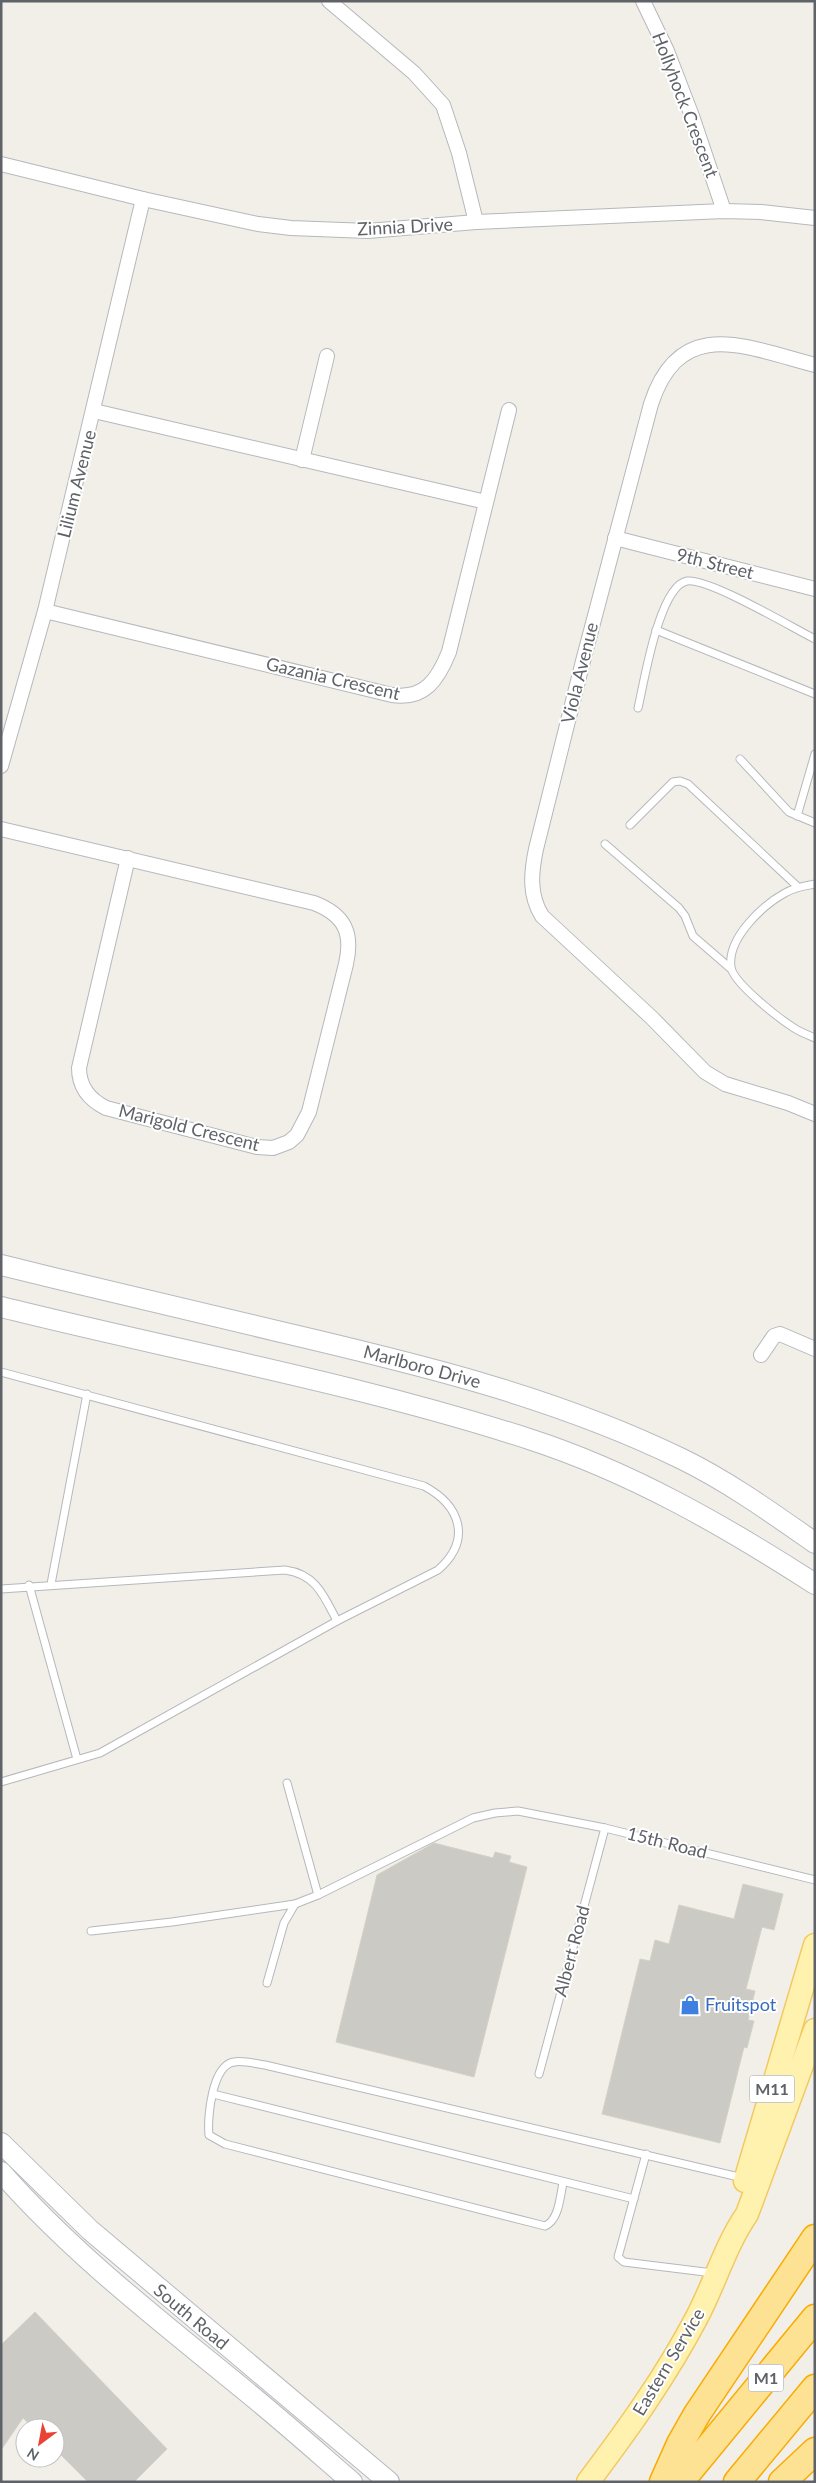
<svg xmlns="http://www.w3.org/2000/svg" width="816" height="2483" viewBox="0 0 816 2483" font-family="Lato,sans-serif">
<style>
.building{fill:#cccac5;stroke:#d6d1c6}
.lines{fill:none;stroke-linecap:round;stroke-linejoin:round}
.lane-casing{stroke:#b5b8bc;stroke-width:9}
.street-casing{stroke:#b5b8bc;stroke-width:16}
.secondary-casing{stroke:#b6babf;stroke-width:22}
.primary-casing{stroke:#f2c960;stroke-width:25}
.highway-casing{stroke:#f9ab00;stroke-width:29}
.lane{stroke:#fff;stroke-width:7}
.street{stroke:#fff;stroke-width:14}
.secondary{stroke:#fff;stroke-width:20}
.primary{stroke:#fff2af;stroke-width:22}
.highway{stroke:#fde293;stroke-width:26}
.labels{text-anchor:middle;stroke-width:4;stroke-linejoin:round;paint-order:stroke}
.shield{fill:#fff;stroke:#8f9295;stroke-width:1}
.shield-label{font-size:16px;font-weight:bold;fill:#5f6368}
.street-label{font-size:18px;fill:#5f6368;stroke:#fff}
.shop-label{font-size:18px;fill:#366cbe;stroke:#fff;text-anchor:start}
</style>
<rect width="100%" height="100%" fill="#f1efe8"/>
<g class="building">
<path d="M434,1843l59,15 2,-6 16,4 -2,6 18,5 -53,210 -138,-35 41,-167z"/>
<path d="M743,1884l40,10 -9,36 -12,-3 -16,62 9,2 -7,29 6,1 -7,27 -3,-1 -24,96 -118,-29 38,-155 10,2 5,-21 14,4 10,-39 55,14z"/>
<path d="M35,2312l132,137 -33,33h-46l-33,-33v-21h-21l-11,-10 -22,32v-105z"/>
</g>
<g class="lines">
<defs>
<g id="lane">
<path d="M656,630l159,64"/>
<path d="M638,708c6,-25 21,-122 49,-127 22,-3 104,46 128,58"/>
<path d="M740,759l49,53 26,11"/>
<path d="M797,816l18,-62"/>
<path d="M630,825l43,-43 7,-1 8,3 110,103"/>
<path d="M605,844l74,64 6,8 8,20 37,32"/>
<path d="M815,884c-10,2 -20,3 -30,9 -22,12 -58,45 -54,74 2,16 49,52 63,61 6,4 14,7 21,10"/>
<path d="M1,1372l423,114c37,20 48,54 14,84l-101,51c-13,-25 -21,-47 -52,-51l-284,19"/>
<path d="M51,1584l36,-190"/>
<path d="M29,1585l48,174"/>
<path d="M1,1782l99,-29 237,-132"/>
<path d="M287,1783l31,112"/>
<path d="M91,1931l81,-9 123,-18"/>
<path d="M267,1983l17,-60 11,-19 23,-9 155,-77 22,-5 23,-2 87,17 210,52"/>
<path d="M539,2074l66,-246"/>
<path d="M213,2094l421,105"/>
<path d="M646,2154l-28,103 6,5 89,11"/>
<path d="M563,2183c-3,14 -4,37 -18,43l-320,-82 -16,-9c-2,-17 3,-70 25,-73 9,-2 22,2 31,3l478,113"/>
</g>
<g id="street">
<path d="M329,1l85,72 29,32 16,48 17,69"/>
<path d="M643,1l24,50 25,65 32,95"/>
<path d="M1,164l142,35 115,25 33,4 77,3 108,-9 248,-11 37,1 54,6"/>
<path d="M815,365c-69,-18 -135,-50 -164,39l-68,257 -47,188c-5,24 -7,46 6,67l110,102 53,54 20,12 63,19 27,11"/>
<path d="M94,411l392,91"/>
<path d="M302,460l25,-104"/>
<path d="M615,538l200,51"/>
<path d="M45,611l347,84c33,5 46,-16 57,-43l60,-242"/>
<path d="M1,766l44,-155 98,-412"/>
<path d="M1,829l313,74c31,12 39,30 32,61l-37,148 -12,23 -8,7 -16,6 -16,-1 -151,-39c-16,-8 -27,-20 -27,-40l49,-210"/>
<path d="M761,1355l13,-19 6,-2 35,15"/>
</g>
<g id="secondary">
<path d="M1,1265c93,23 186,45 280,67 137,32 274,65 401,127 47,23 90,54 133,84"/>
<path d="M1,1307c176,44 355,76 528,132 102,33 196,87 286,145"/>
<path d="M1,2143l89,87 299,252"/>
<path d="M1,2172c72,82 158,148 241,216 37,30 73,62 110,94"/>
</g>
<g id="primary">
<path d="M745,2181l70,-236"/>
<path d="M588,2482c40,-53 78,-106 109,-165 18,-34 28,-71 50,-103l68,-184"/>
</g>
<g id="highway">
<path d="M663,2482l17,-38 17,-30 118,-176"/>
<path d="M680,2482l135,-164"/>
<path d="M737,2482l78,-94"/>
<path d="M782,2482l33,-31"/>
</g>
</defs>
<use href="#lane" class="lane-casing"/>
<use href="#street" class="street-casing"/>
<use href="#secondary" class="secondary-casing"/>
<use href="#primary" class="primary-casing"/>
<use href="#highway" class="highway-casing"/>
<use href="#lane" class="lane"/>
<use href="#street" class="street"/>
<use href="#secondary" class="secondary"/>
<use href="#primary" class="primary"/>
<use href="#highway" class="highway"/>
</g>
<defs>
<symbol id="shop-bare" viewBox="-9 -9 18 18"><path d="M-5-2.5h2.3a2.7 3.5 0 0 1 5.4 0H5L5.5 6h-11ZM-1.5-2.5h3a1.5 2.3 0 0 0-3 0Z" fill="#3f7fe0" stroke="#fff" stroke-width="2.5" paint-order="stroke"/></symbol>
</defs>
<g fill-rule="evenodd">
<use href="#shop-bare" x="676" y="1991" width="28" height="28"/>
</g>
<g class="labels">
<g class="shield">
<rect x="749.5" y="2075.5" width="45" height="27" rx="4"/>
<rect x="748.5" y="2364.5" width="35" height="27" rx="4"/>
</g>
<g class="shield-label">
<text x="772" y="2095">M11</text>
<text x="766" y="2384">M1</text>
</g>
<g class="street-label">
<text transform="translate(685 105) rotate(69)" y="6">Hollyhock Crescent</text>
<text transform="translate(405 227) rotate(-3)" y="6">Zinnia Drive</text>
<text transform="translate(77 484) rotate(-76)" y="6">Lilium Avenue</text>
<text transform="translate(715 564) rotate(14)" y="6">9th Street</text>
<text transform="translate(580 673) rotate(-76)" y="6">Viola Avenue</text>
<text transform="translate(333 679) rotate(13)" y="6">Gazania Crescent</text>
<text transform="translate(189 1128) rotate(14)" y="6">Marigold Crescent</text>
<text transform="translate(422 1367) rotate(15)" y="6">Marlboro Drive</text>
<text transform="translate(667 1843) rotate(14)" y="6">15th Road</text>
<text transform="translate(572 1951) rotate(-75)" y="6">Albert Road</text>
<text transform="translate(191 2317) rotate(40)" y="6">South Road</text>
<text transform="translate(669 2362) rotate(-59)" y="6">Eastern Service</text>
</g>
<g class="shop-label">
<text x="705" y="2011">Fruitspot</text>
</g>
</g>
<rect width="816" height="2483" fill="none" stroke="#5f6368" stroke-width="5"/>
<g transform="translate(40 2443) rotate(212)"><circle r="24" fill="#ffffff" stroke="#bfc1c3"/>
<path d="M0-4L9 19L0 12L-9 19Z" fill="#ea4335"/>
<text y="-8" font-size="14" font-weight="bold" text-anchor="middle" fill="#5f6368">N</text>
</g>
</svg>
